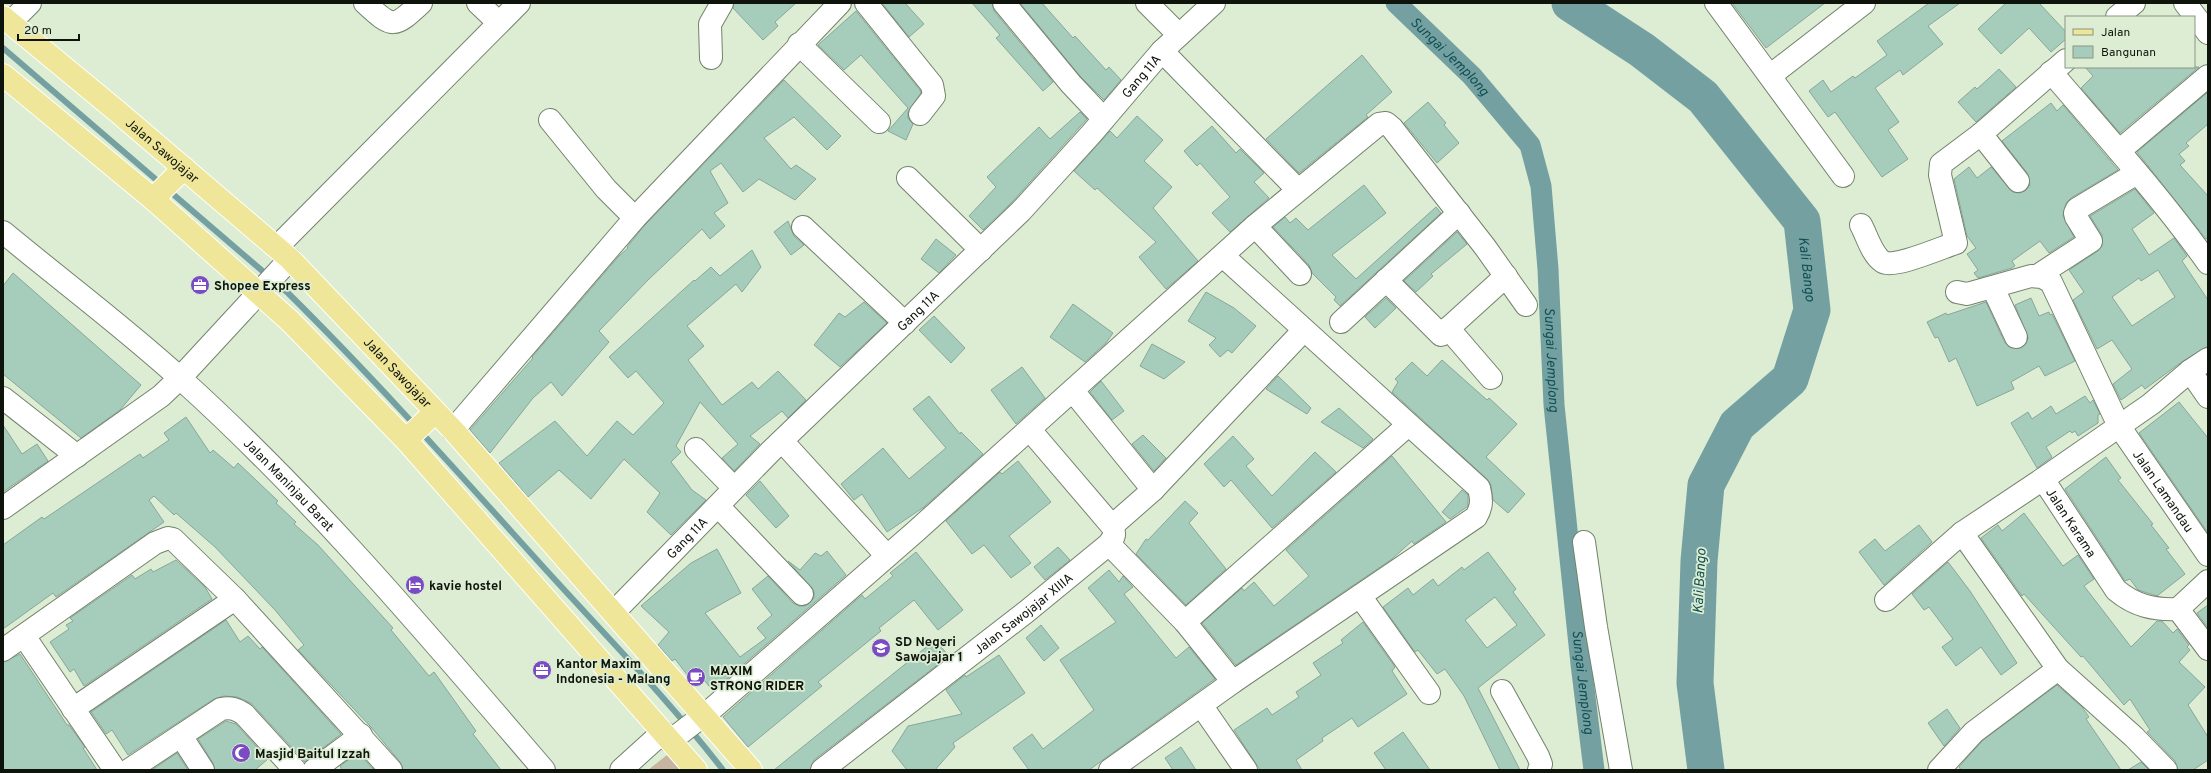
<svg xmlns="http://www.w3.org/2000/svg" width="2211" height="773" viewBox="0 0 2211 773" font-family="Overpass,sans-serif">
<style>
.green{fill:#c8b5a1}
.lines{fill:none;stroke-linecap:round;stroke-linejoin:round}
.stream{stroke:#75a0a2;stroke-width:6}
.canal{stroke:#75a0a2;stroke-width:21}
.river{stroke:#75a0a2;stroke-width:37}
.building{fill:#a6ccbc;stroke:#88a79a;fill-rule:evenodd}
.minor-casing{stroke:#73826b;stroke-width:24}
.major-casing{stroke:#fff;stroke-width:24}
.minor{stroke:#fff;stroke-width:22}
.major{stroke:#efe69a;stroke-width:22}
.labels{text-anchor:middle;stroke-width:3.5;stroke-linejoin:round;paint-order:stroke}
.street-label{font-size:13px;fill:#0e140b;stroke:#dcedd3}
.poi-label{font-size:13px;font-weight:bold;fill:#0e140b;stroke:#dcedd3;text-anchor:start}
.water-label{font-size:14px;font-style:italic;fill:#105053;stroke:#dcedd3}
</style>
<rect width="100%" height="100%" fill="#dcedd3"/>
<path class="green" d="M667,755l13,15h-32z"/>
<g class="lines">
<path class="stream" d="M3,48l285,245c90,89 174,184 259,278 59,65 122,129 176,199"/>
<path class="canal" id="s1" d="M1396,3l76,73 58,69 11,41 7,83 6,136 27,259 13,106"/>
<path class="river" id="s2" d="M1570,3l72,47 61,47 99,124 10,89 -22,69 -53,46 -31,60 -7,76 -4,122 11,87"/>
</g>
<g class="building">
<path d="M734,3h62l-21,19 3,4 -15,14 -30,-32z"/>
<path d="M882,3h23l19,21 -15,13z"/>
<path d="M972,3h20l2,8 59,71 -10,9 -47,-53 4,-3z"/>
<path d="M1020,3h22l31,35 2,-2 31,34 3,-3 12,13 -17,20 -24,-24z"/>
<path d="M1732,3h93l-59,45z"/>
<path d="M1929,3h31l-32,23 15,18 -40,31 -3,-5 -25,18 24,34 -11,8 20,29 -26,18 -47,-65 -7,5 -19,-26 14,-11 8,12 22,-16 2,2 32,-23 -10,-14z"/>
<path d="M2006,3h33l27,29v7l-15,13 -22,-24 -28,26 -23,-25z"/>
<path d="M856,11l64,79 1,3 -13,19v6l5,6 -7,16 -18,-9 20,-23 -47,-53 -17,15 -26,-25z"/>
<path d="M1362,55l30,37 -26,23 2,2 -69,56 -33,-34z"/>
<path d="M2085,67h114l-79,66 -39,-45 12,-12z"/>
<path d="M1999,69l17,18 -40,35 -18,-20 17,-15 2,2z"/>
<path d="M784,80l57,56 -14,14 -33,-33 -30,21 27,31 5,-4 20,14 -21,21 -36,-21 -16,13 -22,-29 -11,8 18,32 -14,10 11,13 -15,13 -8,-10 -54,51 -49,51 10,11 -47,54 -11,-14 -18,16 -43,55 -20,-23 63,-72 -1,-1 87,-101 9,-8 -1,-1 17,-21z"/>
<path d="M2208,92v32l-22,19 3,3 -10,8 6,7 -5,4 28,31v42l-2,1 -69,-87z"/>
<path d="M1428,102l18,21 -2,2 15,18 -22,20 -33,-40z"/>
<path d="M2051,103l6,8 6,-6 55,65 -47,28 -5,5 -3,13 11,21 -25,16 -9,-12 -28,20 3,5 -3,2 -34,10 -4,-5 4,-3 -11,-16 9,-6 -9,-12 -13,-57 15,-12 8,11 14,-11 22,25 6,1 6,-2 5,-6 -2,-11 -26,-33z"/>
<path d="M1080,112l7,7 -75,83 -29,28 -14,-14 27,-29 -9,-10 52,-50 11,12z"/>
<path d="M1137,116l26,24 -19,21 28,26 -19,21 45,53 -32,28 -27,-32 17,-15 -59,-54 -2,2 -21,-19 36,-40 7,7z"/>
<path d="M1212,126l24,27 4,-4 24,24 -10,9 15,16 -39,34 -18,-19 18,-16 -30,-34 -3,3 -13,-15z"/>
<path d="M1364,185l22,28 -54,42 24,24 80,-72 5,6 -101,93 -6,-6 2,-3 -24,-24 -3,-8 -36,-38 12,-10 5,6 6,-5 12,12z"/>
<path d="M2135,189l19,24 -22,16 17,26 25,-17 13,18 -5,5 26,39v46l-25,15 -38,28 -3,-4 -21,15 -8,-16 19,-15 -20,-29 -15,9 -24,-49 11,-8 -15,-22 29,-19 4,-5v-11l-12,-19zM2158,270l17,27 -43,29 -20,-29 27,-19 2,3z"/>
<path d="M788,221l6,15 10,9 -13,10 -17,-23z"/>
<path d="M1457,232l10,12 -36,30 2,2 -17,16 -12,-11z"/>
<path d="M936,239l20,16 -17,18 -18,-14z"/>
<path d="M752,250l9,17 -19,25 -6,-8 -49,42 17,20 -16,14 34,45 30,-23 6,7 20,-18 28,29 -18,18 -6,-7 -32,25 10,8 -26,27 -12,-13 16,-14 -38,-42 -24,44 5,6 -10,10 21,28 14,10 -35,35 -24,-23 13,-19 -36,-34 -33,40 -32,-29 -31,27 -29,-34 56,-42 32,35 30,-35 16,14 31,-32 -28,-32 -8,7 -19,-21 85,-77 1,1 16,-14 9,9z"/>
<path d="M13,273l128,112 -21,25 -39,28 -78,-64v-88z"/>
<path d="M1206,292l28,16 22,18 -24,27 -4,-3 -8,7 -11,-12 7,-7 -28,-17z"/>
<path d="M1386,298l10,10 -21,20 -10,-11z"/>
<path d="M2031,298l8,18 10,-4 1,3 2,-1 23,47 -30,15 -6,-10 -28,16 3,7 -37,17 -21,-48 -7,4 -11,-25 -3,1 -8,-16 19,-9 1,2 39,-13 19,41 4,4 12,1 5,-4 2,-6 -13,-33z"/>
<path d="M864,302l23,21 -47,44 -26,-22 25,-32 6,4z"/>
<path d="M1073,304l40,29 -7,10 -21,19 -35,-25z"/>
<path d="M934,316l31,32 -14,15 -32,-33z"/>
<path d="M1152,344l33,18 -21,17 -24,-13z"/>
<path d="M1442,360l45,40 2,-2 28,26 -31,33 39,37 -17,19 -15,-13 -2,-15 -4,-6 -95,-87 6,-10 -3,-3 17,-17 15,14z"/>
<path d="M1022,367l23,31 -29,26 -25,-34z"/>
<path d="M1278,376l33,32 -4,6 -41,-25z"/>
<path d="M1101,381l23,30 -12,9 -22,-28z"/>
<path d="M929,396l31,38 1,-2 22,22 -59,53 -37,25 -25,-38 -8,6 -13,-16 42,-36 26,31 37,-31 -33,-39z"/>
<path d="M2085,396l5,7 3,-3 7,14 -2,1v8l-20,13 -3,-5 -3,2 -2,-2 -24,16 6,10 -15,11 -26,-45 17,-11 4,7 19,-13 5,8z"/>
<path d="M2179,402l29,36v95l-69,-100z"/>
<path d="M1339,408l34,31 -10,9 -42,-26z"/>
<path d="M186,417l24,36 3,-3 21,18 4,-5 40,38 -2,2 20,19 -2,2 24,21 75,83 -2,2 38,46 5,-4 42,59 -3,3 28,36h-98l-3,-8 -29,-35 -73,-77 6,-5 -29,-35 -60,-63 -39,-34 -2,2 -20,-19 -5,4 15,22 -108,75 -3,-4 -50,36v-84l39,-28 2,2 96,-65 3,4 26,-18 -5,-7z"/>
<path d="M3,425l19,29 15,-10 11,17 -45,31z"/>
<path d="M1143,435l23,23 -12,13 -22,-27z"/>
<path d="M1233,436l21,23 -8,7 26,30 43,-44 21,20 -64,56 -41,-48 -7,7 -20,-23z"/>
<path d="M1392,456l54,66 -32,22 -2,-3 -20,18 -156,106 -34,-42 40,-35 2,3 10,-9 20,24 35,-30 -23,-26z"/>
<path d="M2106,457l15,21 -3,2 35,44 -2,1 18,23 -3,1 19,25 -28,22 -19,-6 -8,-11 -5,2 -60,-92z"/>
<path d="M1018,461l33,41 -42,34 22,27 -20,15 -27,-33 -12,9 -26,-33 54,-49 2,2z"/>
<path d="M760,481l29,35 -13,12 -30,-33z"/>
<path d="M1462,490l6,5v11l-18,13 -8,-7z"/>
<path d="M1185,501l13,12 -9,10 37,46 -40,36 -50,-51 10,-15 2,1z"/>
<path d="M2024,513l39,53 15,-11 16,24 -10,7 47,61 26,-26h5l11,12 4,-4 12,16 -2,2 3,3 -11,12 26,25 -17,18 20,32v23l-15,10h-15l-3,-9 -28,-29 3,-2 -20,-31 -6,6 -41,-49 -2,1 -57,-63 -2,2 -41,-58 17,-13 4,6z"/>
<path d="M1919,525l13,17 -48,43 -25,-33 16,-13 10,12z"/>
<path d="M1058,547l12,13 -25,20 -11,-13z"/>
<path d="M717,549l24,44 -36,20 35,44 26,-19 -9,-10 15,-13 -20,-26 16,-13 25,27 6,3h6l9,-8v-7l-26,-30 12,9 15,-17 6,3 6,-5 19,24 -133,116 -13,-16 -8,6 -17,-22 -3,2 -14,-16 11,-13 -28,-26 50,-43z"/>
<path d="M916,552l47,58 -25,20 -24,-30 -35,28 2,3 -63,51 4,4 -74,61 -25,-30 139,-122 3,4 28,-23 -3,-3z"/>
<path d="M1488,552l28,37 -3,3 32,43 -67,53 42,82h-20l-36,-74 -19,-27 -8,5 -19,-24 -3,2 -32,-45 25,-19 5,7 20,-16 5,7 24,-19 2,3zM1495,597l22,28 -30,23 -22,-28z"/>
<path d="M176,560l29,27 7,12 -128,87 -10,-17 -4,3 -20,-30 19,-13 -3,-4 7,-4 -3,-3 62,-43 3,4 16,-10 2,3z"/>
<path d="M1948,562l22,29 47,72 -16,12 -20,-28 -25,19 -14,-19 11,-8 -24,-32 -5,3 -12,-16z"/>
<path d="M1109,570l10,12 4,-6 10,11 -9,7 52,64 13,-11 26,32 -126,91h-60l-16,-22 19,-14 11,15 51,-39 -34,-50 56,-38 -28,-34z"/>
<path d="M2208,605v23l-11,-15z"/>
<path d="M226,620l14,22 8,-6 12,13 2,-2 79,87 -36,28 -54,-59 -14,-6 -13,-1 -10,3 -86,56 -16,-25 -6,4 -15,-22z"/>
<path d="M1363,622l32,45 -3,4 15,23 -49,33 -6,-9 -30,20 1,3 -27,19 6,10h-42l-26,-40 33,-22 5,7 27,-18 -3,-5 25,-17 -8,-12 30,-20 -2,-3z"/>
<path d="M1041,625l18,23 -15,13 -18,-23z"/>
<path d="M935,640l14,16 -135,104 -4,10h-36z"/>
<path d="M20,654l47,71h2l16,22 -2,1 14,22h-94v-108z"/>
<path d="M999,655l26,38 -72,50 2,4 -20,23h-28l-15,-19 16,-25 54,-12 -16,-24 19,-15 1,2z"/>
<path d="M2057,685l25,22 7,10 -3,2 35,51h-160l-2,-3 23,-26z"/>
<path d="M1947,709l13,19 -16,18 -16,-23z"/>
<path d="M226,721l10,3 32,35 -13,11h-40l-2,-7 -15,-24z"/>
<path d="M1403,732l27,38h-44l-12,-17z"/>
<path d="M1181,747l15,23h-23l-8,-12z"/>
<path d="M177,753l11,17h-36z"/>
<path d="M358,753l16,17h-32l-2,-4z"/>
<path d="M2141,762l8,8h-21z"/>
</g>
<g class="lines">
<defs>
<g id="minor">
<path d="M365,3c28,26 29,25 56,0"/>
<path d="M478,3l21,20"/>
<path d="M866,3l66,82 2,11 -14,18"/>
<path d="M1004,3l67,81 33,35"/>
<path d="M1147,3l32,32"/>
<path d="M1716,3l127,173"/>
<path d="M2185,3l23,30"/>
<path d="M2117,17l17,-14"/>
<path d="M11,22l19,-19"/>
<path d="M799,44l80,78"/>
<path d="M1162,51l136,139"/>
<path d="M711,58l-1,-34 12,-21"/>
<path d="M2051,72c54,63 109,124 157,191"/>
<path d="M1771,75l93,-72"/>
<path d="M550,120l56,69 29,29"/>
<path d="M1981,134l37,47"/>
<path d="M2119,151l89,-75"/>
<path d="M908,178l73,72"/>
<path d="M1861,225c6,11 11,30 22,37 10,7 60,-15 73,-19l-16,-68 1,-11 40,-30 85,-74"/>
<path d="M1255,226l45,48"/>
<path d="M803,227l102,96"/>
<path id="s3" d="M3,232c59,49 121,95 178,147 132,119 247,256 363,391"/>
<path d="M277,247l242,-244"/>
<path d="M2037,276l54,-35 -15,-24 -1,-4 2,-4 60,-36"/>
<path d="M1386,280l55,55 65,-59"/>
<path d="M1993,288l23,49"/>
<path id="s4" d="M1957,292l10,2 64,-18 11,1 9,5 68,144 89,129"/>
<path d="M1341,322l118,-109"/>
<path d="M1448,328l43,50"/>
<path d="M2190,371l18,26"/>
<path d="M1073,391l80,99"/>
<path d="M3,398l74,58"/>
<path d="M453,430l182,-212 205,-215"/>
<path d="M782,441l105,115"/>
<path d="M696,449l38,39"/>
<path id="s5" d="M2043,479l73,111c19,16 38,20 62,19"/>
<path d="M718,506l84,88"/>
<path d="M3,508l158,-112 19,-18 110,-119"/>
<path d="M1112,526l41,-36 151,-160"/>
<path d="M1962,533l96,136 76,68 32,33"/>
<path d="M1584,542l12,85 25,143"/>
<path d="M1109,544l76,78 48,60"/>
<path d="M1360,596l69,97"/>
<path d="M1886,600l76,-67 81,-54 108,-75 39,-33 18,-12"/>
<path d="M2178,609l30,40"/>
<path d="M2178,609l30,-28"/>
<path id="s6" d="M614,612l157,-161 250,-240 71,-78 70,-82 52,-48"/>
<path d="M1185,622l222,-196"/>
<path d="M24,636l91,134"/>
<path d="M3,650l152,-107 13,-5 5,1 62,60 156,171"/>
<path d="M1502,691l36,65 3,8 -2,6"/>
<path d="M1201,705l45,65"/>
<path d="M73,709l162,-110"/>
<path d="M181,736l22,34"/>
<path d="M670,741l43,-33 202,-176 340,-306 124,-102 7,-1 6,5 93,119 41,58"/>
<path d="M129,770l92,-61c10,-2 15,0 23,5l51,56"/>
<path d="M314,770l47,-35"/>
<path d="M621,770l42,-38"/>
<path id="s7" d="M822,770l204,-158 83,-68c5,-7 7,-10 3,-18l-82,-96"/>
<path d="M1110,770l123,-88 243,-165c6,-10 6,-17 3,-29l-256,-232"/>
<path d="M1939,770l35,-38 84,-63"/>
</g>
<g id="major">
<path id="s8" d="M3,17l115,95 172,147 163,171 298,340"/>
<path d="M3,75l150,124 137,122 116,119 290,330"/>
<path d="M153,199l31,-31"/>
<path d="M406,440l29,-28"/>
</g>
</defs>
<use href="#minor" class="minor-casing"/>
<use href="#major" class="major-casing"/>
<use href="#minor" class="minor"/>
<use href="#major" class="major"/>
</g>
<defs>
<symbol id="office-disc" viewBox="-11 -11 22 22"><circle r="9.5" fill="#7a4bc3" stroke="#dcedd3"/><path d="M-6-3h4V-5.5h4V-3h4V5H-6ZM-1-4.5V-3h2v-1.5ZM-6 0V1H6V0Z" fill="#fff"/></symbol>
<symbol id="hotel-disc" viewBox="-11 -11 22 22"><circle r="9.5" fill="#7a4bc3" stroke="#dcedd3"/><path d="M-6-4.5h1.5V1H6V5H4.5V3h-9V5H-6ZM-4 0a1.8 1.8 0 1 1 3.6 0ZM.5 0V-2.5h3Q6-2.5 6 0Z" fill="#fff"/></symbol>
<symbol id="school-disc" viewBox="-11 -11 22 22"><circle r="9.5" fill="#7a4bc3" stroke="#dcedd3"/><path d="M0-5L7-2L0 1L-7-2ZM-4 1L0 2.5L4 1V4Q0 6-4 4Z" fill="#fff"/></symbol>
<symbol id="cafe-disc" viewBox="-11 -11 22 22"><circle r="9.5" fill="#7a4bc3" stroke="#dcedd3"/><path d="M-5.5-4.5H6V0H3Q3 3.5 0 3.5H-2.5Q-5.5 3.5-5.5 0ZM3-3.2v2h1.7v-2ZM-6 4.5H4V6H-6Z" fill="#fff"/></symbol>
<symbol id="mosque-disc" viewBox="-11 -11 22 22"><circle r="9.5" fill="#7a4bc3" stroke="#dcedd3"/><path d="M3.5-4.9A6 6 0 1 0 3.5 4.9A5 5 0 1 1 3.5-4.9Z" fill="#fff"/></symbol>
</defs>
<g fill-rule="evenodd">
<use href="#office-disc" x="189" y="274" width="22" height="22"/>
<use href="#hotel-disc" x="404" y="574" width="22" height="22"/>
<use href="#school-disc" x="870" y="637" width="22" height="22"/>
<use href="#office-disc" x="531" y="659" width="22" height="22"/>
<use href="#cafe-disc" x="685" y="666" width="22" height="22"/>
<use href="#mosque-disc" x="230" y="742" width="22" height="22"/>
</g>
<g class="labels">
<g class="street-label">
<text dy="5" stroke="none"><textPath href="#s6" startOffset="752">Gang 11A</textPath></text>
<text dy="5" stroke="none"><textPath href="#s8" startOffset="208">Jalan Sawojajar</textPath></text>
<text dy="5" stroke="none"><textPath href="#s6" startOffset="428">Gang 11A</textPath></text>
<text dy="5" stroke="none"><textPath href="#s8" startOffset="532">Jalan Sawojajar</textPath></text>
<text dy="5" stroke="none"><textPath href="#s3" startOffset="382">Jalan Maninjau Barat</textPath></text>
<text dy="5" stroke="none"><textPath href="#s4" startOffset="336">Jalan Lamandau</textPath></text>
<text dy="5" stroke="none"><textPath href="#s5" startOffset="52">Jalan Karama</textPath></text>
<text dy="5" stroke="none"><textPath href="#s6" startOffset="104">Gang 11A</textPath></text>
<text dy="5" stroke="none"><textPath href="#s7" startOffset="255">Jalan Sawojajar XIIIA</textPath></text>
</g>
<g class="poi-label">
<text x="214" y="290">Shopee Express</text>
<text x="429" y="590">kavie hostel</text>
<text x="895" y="646">SD Negeri<tspan x="895" dy="15">Sawojajar 1</tspan></text>
<text x="556" y="668">Kantor Maxim<tspan x="556" dy="15">Indonesia - Malang</tspan></text>
<text x="710" y="675">MAXIM<tspan x="710" dy="15">STRONG RIDER</tspan></text>
<text x="255" y="758">Masjid Baitul Izzah</text>
</g>
<g class="water-label">
<text dy="5" stroke="none"><textPath href="#s1" startOffset="76">Sungai Jemplong</textPath></text>
<text dy="5" stroke="none"><textPath href="#s2" startOffset="370">Kali Bango</textPath></text>
<text dy="5" stroke="none"><textPath href="#s1" startOffset="412">Sungai Jemplong</textPath></text>
<text transform="translate(1699 581) rotate(-87)" y="5">Kali Bango</text>
<text dy="5" stroke="none"><textPath href="#s1" startOffset="736">Sungai Jemplong</textPath></text>
</g>
</g>
<rect width="2211" height="773" fill="none" stroke="#0e140b" stroke-width="8"/>
<rect x="2065" y="16" width="130" height="52" fill="#dcedd3" stroke="#8a9683"/>
<rect x="2073" y="29" width="20" height="6" fill="#efe69a" stroke="#8a9683"/>
<text x="2101" y="36" font-size="12" fill="#0e140b">Jalan</text>
<rect x="2073" y="46" width="20" height="12" fill="#a6ccbc" stroke="#8a9683"/>
<text x="2101" y="56" font-size="12" fill="#0e140b">Bangunan</text>
<path d="M18 34v6h61v-6" fill="none" stroke="#0e140b" stroke-width="2"/>
<text x="24" y="34" font-size="12" fill="#0e140b" stroke="#dcedd3" stroke-width="3" paint-order="stroke">20 m</text>
</svg>
